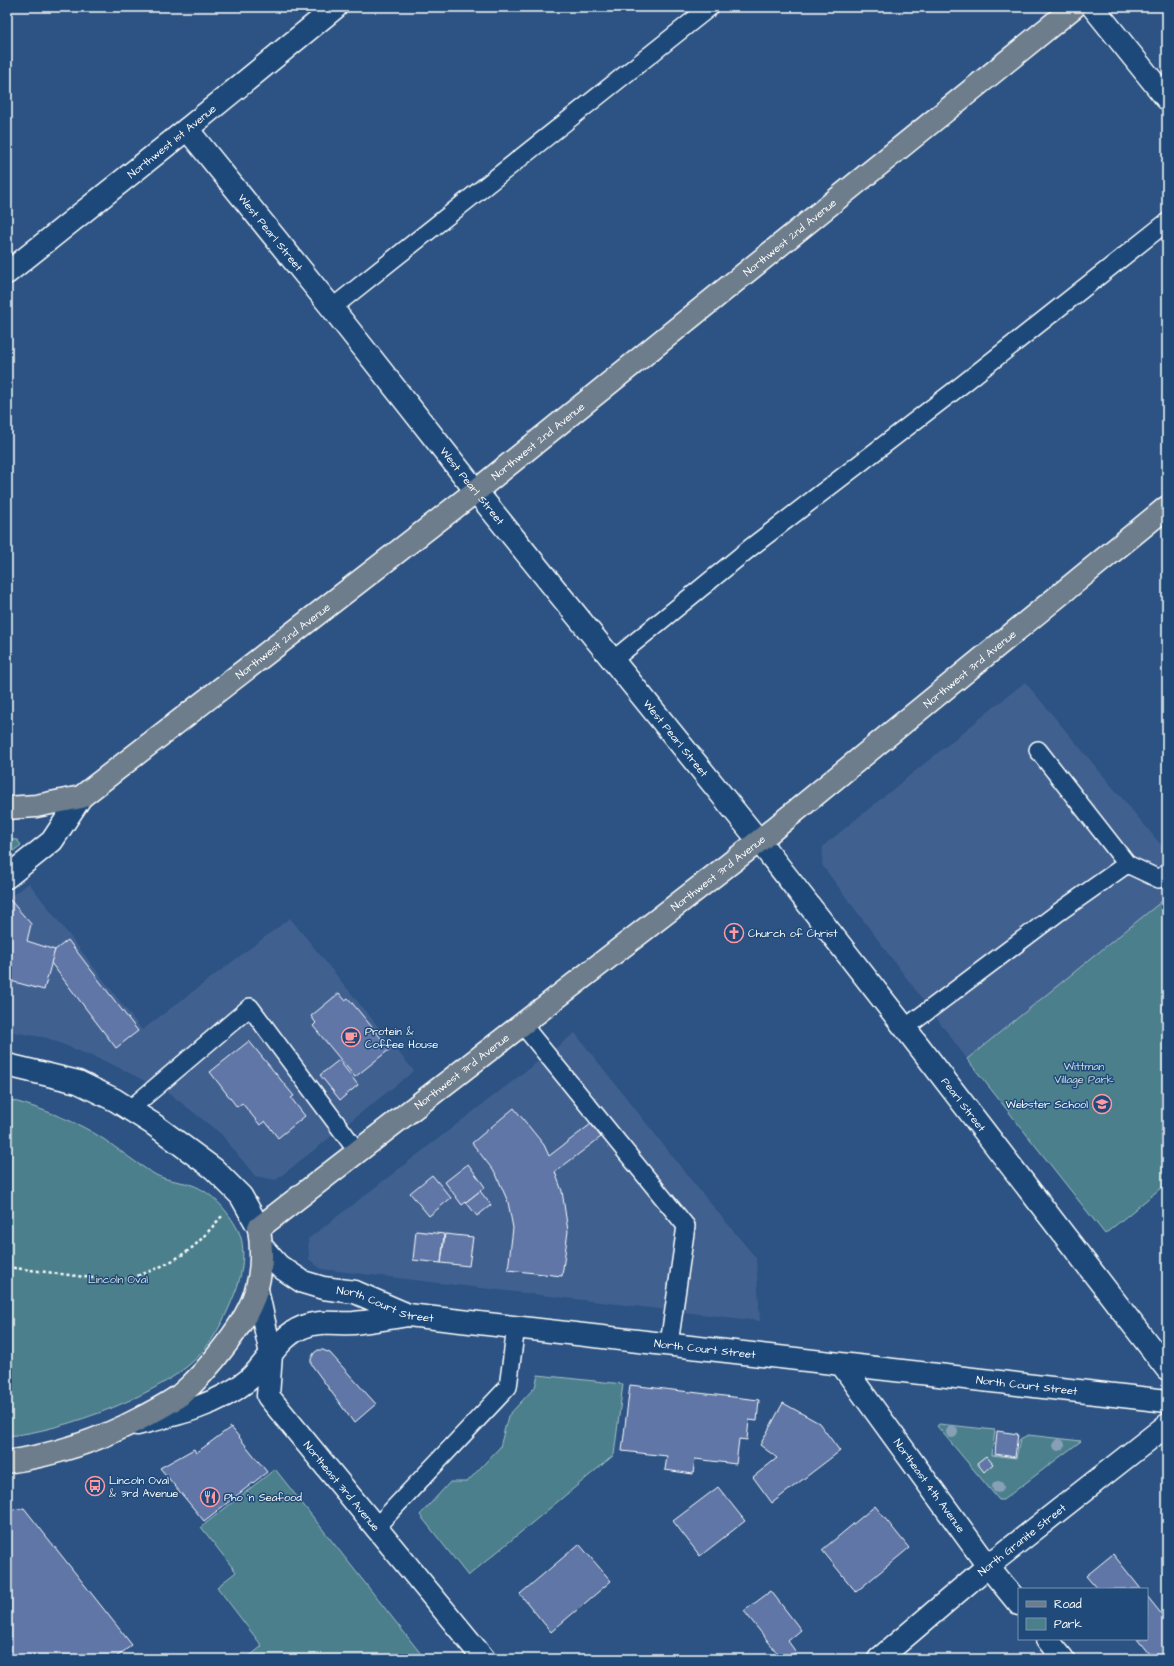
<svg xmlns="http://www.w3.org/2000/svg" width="1174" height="1666" viewBox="0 0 1174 1666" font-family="'Architects Daughter',sans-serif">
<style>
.built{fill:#3f6190}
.green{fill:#4c7f8c;stroke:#a6bfc6}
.building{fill:#5f76a6;stroke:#fff}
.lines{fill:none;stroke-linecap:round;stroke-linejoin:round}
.service-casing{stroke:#fff;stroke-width:20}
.minor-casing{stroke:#fff;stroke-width:25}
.primary-casing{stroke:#fff;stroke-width:25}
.path{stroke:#fff;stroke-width:2.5;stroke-dasharray:3 3;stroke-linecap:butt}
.service{stroke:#1f4a7a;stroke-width:17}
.minor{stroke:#1f4a7a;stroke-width:22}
.primary{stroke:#6d7d8c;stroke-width:22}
.tree{fill:#87a0b7}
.labels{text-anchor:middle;stroke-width:3;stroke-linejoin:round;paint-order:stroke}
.street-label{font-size:11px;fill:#fff;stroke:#1f4a7a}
.poi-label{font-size:11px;fill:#fff;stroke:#1f4a7a;text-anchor:start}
.park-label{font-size:11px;fill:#d2dfe2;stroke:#1f4a7a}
</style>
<rect width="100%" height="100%" fill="#2c5383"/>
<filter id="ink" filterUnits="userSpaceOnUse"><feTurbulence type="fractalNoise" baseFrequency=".025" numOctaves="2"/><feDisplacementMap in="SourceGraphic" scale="8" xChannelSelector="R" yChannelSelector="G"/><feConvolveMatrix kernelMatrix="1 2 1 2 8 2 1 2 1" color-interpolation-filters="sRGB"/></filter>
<g filter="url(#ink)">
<g class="built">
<path d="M1025,682l142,170v45l-200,162 -145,-194 1,-19z"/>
<path d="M29,883l113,147 148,-112 124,153 -138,109 -21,-4 -34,-42 -52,-41 -60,-30 -62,-25 -40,-7v-132z"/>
<path d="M575,1033l121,153 60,72 4,63 -439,-52 -12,-10 -1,-20z"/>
</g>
<g class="green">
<path d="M7,839l10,1 4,5 -14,11z"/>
<path d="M1167,897v286l-62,51 -138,-175z"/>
<path d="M7,1099c26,7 52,16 76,28 26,13 48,34 73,48 12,6 24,6 36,10 20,7 36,26 46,45 9,17 4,46 -3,63 -8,20 -17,40 -31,57 -34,43 -144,82 -197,86z"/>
<path d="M538,1375l85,9 -9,71 -146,121 -48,-61 30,-33h17l33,-35 8,-31 27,-29z"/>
<path d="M939,1424l56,6 -3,25 24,3 4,-19 8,-4 53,6 -78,59h-4l-62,-74z"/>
<path d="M275,1469l150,190h-179l16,-13 -45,-59 19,-15 -35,-45z"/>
</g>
<g class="building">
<path d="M10,900l21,24 -4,17 28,9 -11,40 -37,-10v-77z"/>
<path d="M68,940l70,91 -22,17 -65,-85 4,-13z"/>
<path d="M339,993l6,7 3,-2 42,51 -35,28 -42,-51 3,-3 -5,-7z"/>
<path d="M249,1041l45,55 -3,2 14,18 -27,22 -13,-17 -5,4 -18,-22 -5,4 -27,-35z"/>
<path d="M339,1060l19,25 -18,15 -20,-25z"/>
<path d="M514,1108l30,37 5,11 42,-32 10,13 -46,35 7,19 6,40 -6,45 -54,-6 5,-42 -5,-26 -12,-28 -24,-31z"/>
<path d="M468,1164l17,23 -23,18 -17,-23z"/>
<path d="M432,1175l19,23 -22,18 -19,-23z"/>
<path d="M480,1191l11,14 -14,11 -11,-14z"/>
<path d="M416,1231l28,3 -3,29 -28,-3z"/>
<path d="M445,1234l28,3 -4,29 -28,-3z"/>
<path d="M318,1350h5l7,3 46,51 -22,19 -43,-59v-5l3,-6z"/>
<path d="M630,1385l129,15 -2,21 -8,-1 -2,20 -8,-1 -3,25 -41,-5 -2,15 -28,-4 2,-14 -45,-5z"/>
<path d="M783,1403l36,20 21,28 -68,52 -19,-26 24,-19 -17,-13z"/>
<path d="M231,1427l36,45 -63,49 -44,-53 34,-19 2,4z"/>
<path d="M997,1431l21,3 -3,23 -20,-3z"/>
<path d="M986,1456l7,8 -9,8 -7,-9z"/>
<path d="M718,1487l27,34 -45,35 -27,-35z"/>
<path d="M875,1506l34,42 -53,44 -34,-42z"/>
<path d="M24,1508l108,137 -18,14h-107v-148z"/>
<path d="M579,1544l32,37 -60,51 -31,-38z"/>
<path d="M1113,1554l28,35h-44l-11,-13z"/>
<path d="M771,1591l30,39 -13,11 8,11 -9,7h-5l-38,-48z"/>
<path d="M1147,1596l20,25 -1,38h-13l-16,-20h10z"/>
</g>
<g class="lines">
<defs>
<g id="service">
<path d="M332,308l378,-301"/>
<path d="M613,660l137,-112 213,-164 204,-162"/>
<path d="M1038,750l89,114"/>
<path d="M522,1024l164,202 -17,118"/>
<path d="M905,1028l154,-116 68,-48 32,15 8,-6"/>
<path d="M130,1109l120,-102 107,144"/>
<path d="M376,1527l132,-140 8,-60"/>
</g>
<g id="minor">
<path d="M1093,7l74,92"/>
<path id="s1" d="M187,129l145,179 144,183 283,350 146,187 262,341"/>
<path id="s2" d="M7,273l180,-144 149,-122"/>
<path d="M7,877l45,-36 29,-44"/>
<path d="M7,1065l71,17 37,18 38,24 61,45 27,27 18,32"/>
<path id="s3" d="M262,1247l17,19 24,16 20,6 32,4 53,23 759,86"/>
<path id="s4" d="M257,1290l14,64 -3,42 216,263"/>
<path id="s5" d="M842,1365l146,201 31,38"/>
<path d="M137,1424c37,-9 79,-18 110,-43 20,-16 30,-44 56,-54 17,-7 33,-3 51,-4 18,-2 36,-5 54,-8"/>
<path d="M1047,1639l16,20"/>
<path id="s6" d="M879,1659l109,-93 179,-141"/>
</g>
<g id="primary">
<path id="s7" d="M7,808l29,-2 45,-9 395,-306 598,-484"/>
<path id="s8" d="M7,1462c48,-7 91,-21 134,-44 13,-7 27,-14 39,-23 18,-15 33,-33 47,-52 29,-38 39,-67 32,-115l500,-387 408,-334"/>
</g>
</defs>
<use href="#service" class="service-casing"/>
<use href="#minor" class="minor-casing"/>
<use href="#primary" class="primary-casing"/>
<path class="path" d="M7,1267l109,14c23,-3 61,-20 78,-35 10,-9 19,-20 28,-30"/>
<use href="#service" class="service"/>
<use href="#minor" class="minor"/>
<use href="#primary" class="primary"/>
</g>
<g class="tree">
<circle cx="952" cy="1432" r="6"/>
<circle cx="1059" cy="1445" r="6"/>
<circle cx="998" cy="1487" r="6"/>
</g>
</g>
<defs>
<symbol id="church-ring" viewBox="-11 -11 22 22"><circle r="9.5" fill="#1f4a7a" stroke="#ff9aa2" stroke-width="1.5"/><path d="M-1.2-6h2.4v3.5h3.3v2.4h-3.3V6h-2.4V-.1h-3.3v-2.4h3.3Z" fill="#ff9aa2"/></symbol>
<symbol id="cafe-ring" viewBox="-11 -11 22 22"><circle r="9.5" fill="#1f4a7a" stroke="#ff9aa2" stroke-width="1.5"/><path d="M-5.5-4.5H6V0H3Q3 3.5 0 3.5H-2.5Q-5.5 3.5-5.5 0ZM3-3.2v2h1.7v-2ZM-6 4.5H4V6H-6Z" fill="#ff9aa2"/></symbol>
<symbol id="school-ring" viewBox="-11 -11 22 22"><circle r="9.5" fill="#1f4a7a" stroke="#ff9aa2" stroke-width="1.5"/><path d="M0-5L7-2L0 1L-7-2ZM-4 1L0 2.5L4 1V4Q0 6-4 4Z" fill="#ff9aa2"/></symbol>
<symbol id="bus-ring" viewBox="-11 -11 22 22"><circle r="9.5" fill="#1f4a7a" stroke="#ff9aa2" stroke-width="1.5"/><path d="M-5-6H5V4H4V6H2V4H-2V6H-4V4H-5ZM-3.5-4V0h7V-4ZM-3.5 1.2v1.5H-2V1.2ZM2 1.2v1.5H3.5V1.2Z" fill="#ff9aa2"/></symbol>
<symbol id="restaurant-ring" viewBox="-11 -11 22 22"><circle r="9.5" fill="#1f4a7a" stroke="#ff9aa2" stroke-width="1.5"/><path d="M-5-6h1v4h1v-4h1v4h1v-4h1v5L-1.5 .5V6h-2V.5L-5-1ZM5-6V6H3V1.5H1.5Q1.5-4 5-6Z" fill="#ff9aa2"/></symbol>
</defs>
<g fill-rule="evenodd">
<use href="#church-ring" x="723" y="922" width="22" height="22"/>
<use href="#cafe-ring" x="340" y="1026" width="22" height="22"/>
<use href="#school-ring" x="1091" y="1093" width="22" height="22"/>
<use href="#bus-ring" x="84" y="1475" width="22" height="22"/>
<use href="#restaurant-ring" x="199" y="1486" width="22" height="22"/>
</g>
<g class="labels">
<g class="street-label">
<text dy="4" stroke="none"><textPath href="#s2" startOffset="211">Northwest 1st Avenue</textPath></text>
<text dy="4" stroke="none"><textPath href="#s1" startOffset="133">West Pearl Street</textPath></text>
<text dy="4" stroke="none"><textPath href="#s7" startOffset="978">Northwest 2nd Avenue</textPath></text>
<text dy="4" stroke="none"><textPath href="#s7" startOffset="654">Northwest 2nd Avenue</textPath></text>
<text dy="4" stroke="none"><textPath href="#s1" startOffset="457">West Pearl Street</textPath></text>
<text dy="4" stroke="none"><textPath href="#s7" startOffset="330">Northwest 2nd Avenue</textPath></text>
<text dy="4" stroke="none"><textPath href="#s8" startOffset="1285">Northwest 3rd Avenue</textPath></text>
<text dy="4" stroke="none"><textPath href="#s1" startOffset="781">West Pearl Street</textPath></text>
<text dy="4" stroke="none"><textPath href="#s8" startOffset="961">Northwest 3rd Avenue</textPath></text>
<text dy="4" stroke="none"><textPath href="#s8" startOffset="637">Northwest 3rd Avenue</textPath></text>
<text dy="4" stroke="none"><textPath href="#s1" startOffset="1247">Pearl Street</textPath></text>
<text dy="4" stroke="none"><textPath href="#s3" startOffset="140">North Court Street</textPath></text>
<text dy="4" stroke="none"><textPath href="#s3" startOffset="464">North Court Street</textPath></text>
<text dy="4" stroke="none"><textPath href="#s3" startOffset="788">North Court Street</textPath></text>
<text dy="4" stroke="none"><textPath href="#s5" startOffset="149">Northeast 4th Avenue</textPath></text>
<text dy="4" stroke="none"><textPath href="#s4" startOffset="224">Northeast 3rd Avenue</textPath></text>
<text dy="4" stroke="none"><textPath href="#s6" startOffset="186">North Granite Street</textPath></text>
</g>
<g class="poi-label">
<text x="748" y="937">Church of Christ</text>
<text x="365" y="1035">Protein &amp;<tspan x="365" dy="13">Coffee House</tspan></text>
<text x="1088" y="1108" text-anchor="end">Webster School</text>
<text x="109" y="1484">Lincoln Oval<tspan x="109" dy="13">&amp; 3rd Avenue</tspan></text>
<text x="224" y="1501">Pho 'n Seafood</text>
</g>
<g class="park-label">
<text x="1084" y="1070">Wittman<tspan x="1084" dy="13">Village Park</tspan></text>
<text x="118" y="1283">Lincoln Oval</text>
</g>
</g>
<rect width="1174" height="1666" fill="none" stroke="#1f4a7a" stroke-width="24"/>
<rect x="12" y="12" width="1150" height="1642" fill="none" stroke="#fff" stroke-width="1.5" filter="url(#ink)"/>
<rect x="1018" y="1588" width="130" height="52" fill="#1f4a7a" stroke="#7992af"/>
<rect x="1026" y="1601" width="20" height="6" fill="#6d7d8c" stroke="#7992af"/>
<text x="1054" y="1608" font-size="12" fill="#ffffff">Road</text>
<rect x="1026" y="1618" width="20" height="12" fill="#4c7f8c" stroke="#7992af"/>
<text x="1054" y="1628" font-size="12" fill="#ffffff">Park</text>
</svg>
